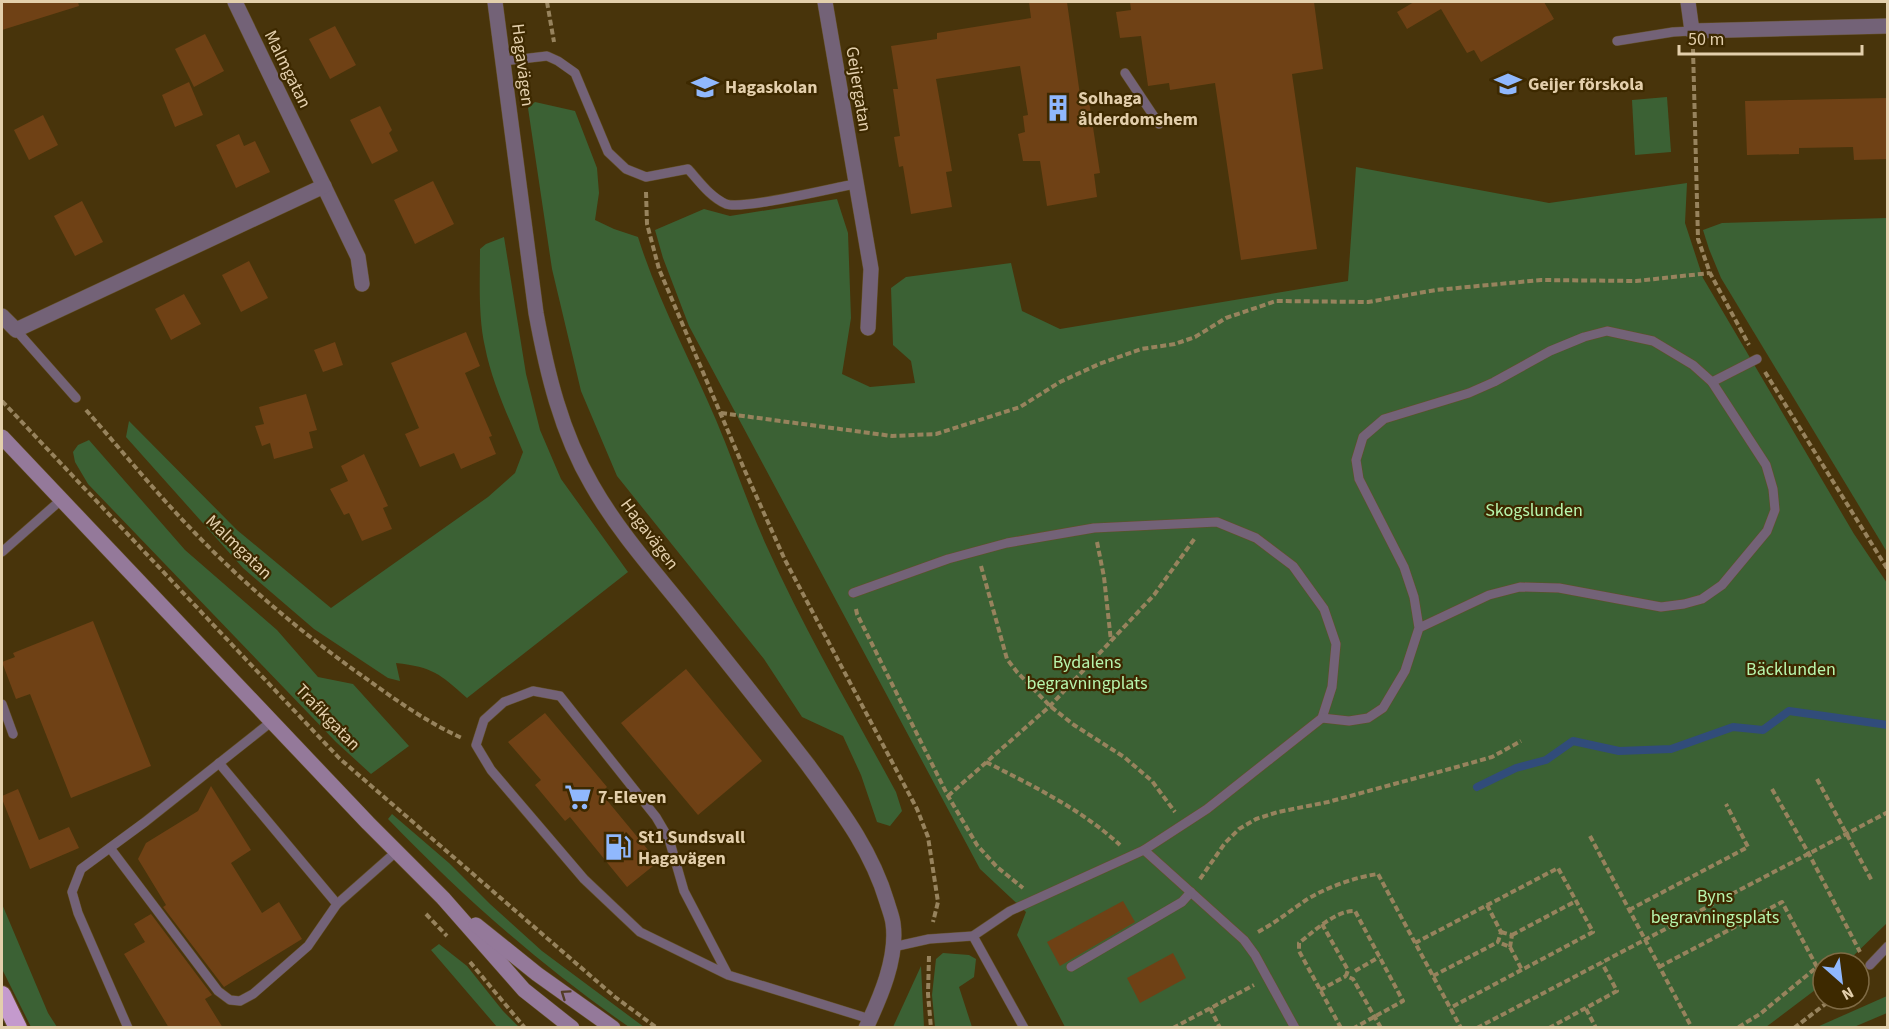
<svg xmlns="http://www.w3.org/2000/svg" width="1889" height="1029" viewBox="0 0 1889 1029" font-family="'Source Sans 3',sans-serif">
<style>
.green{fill:#3b6134}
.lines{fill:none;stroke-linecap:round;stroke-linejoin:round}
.stream{stroke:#314c7a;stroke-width:8}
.building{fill:#6f4115}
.service-casing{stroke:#645028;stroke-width:10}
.minor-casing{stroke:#645028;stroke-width:16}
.tertiary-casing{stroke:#645028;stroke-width:16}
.secondary-casing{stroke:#645028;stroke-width:16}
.motorway-casing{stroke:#645028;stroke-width:20}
.path{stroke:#97835d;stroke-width:4;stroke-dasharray:6 3;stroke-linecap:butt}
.service{stroke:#736277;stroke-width:9}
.minor{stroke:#736277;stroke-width:15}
.tertiary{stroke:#736277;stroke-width:15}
.secondary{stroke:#94799a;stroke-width:15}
.motorway{stroke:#c49acd;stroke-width:18}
.oneway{stroke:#533d26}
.labels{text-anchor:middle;stroke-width:4.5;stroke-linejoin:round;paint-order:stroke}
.street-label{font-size:18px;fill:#e3cfac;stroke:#3d2900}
.poi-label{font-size:18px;font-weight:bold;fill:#e3cfac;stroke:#3d2900;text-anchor:start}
.park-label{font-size:18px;fill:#b8f6ad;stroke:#3d2900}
</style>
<rect width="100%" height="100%" fill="#48340b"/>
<g class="green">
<path d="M1667,97l4,55 -36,3 -3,-55z"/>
<path d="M535,102l40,9 22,57 2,25 -4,27 19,9 24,8c20,64 52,122 78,183 18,42 32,85 51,127 38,84 85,164 129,245l6,19 -12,15 -13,-4 -16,-47 -18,-39 -41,-19 -38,-58 -147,-183 -36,-85 -29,-122 -24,-161z"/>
<path d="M1356,167l193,36 138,-20 -2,40 18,55 151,256 33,49v340l-41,40h-23v21l-57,43h-701l-48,-92 9,-23 -46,-43 -291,-543 -26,-68 -8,-28 49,-21 26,7 107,-17 11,34 3,85 -9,56 28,13 45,-4 -4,-22 -18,-16 -2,-57 15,-11 105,-14 11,48 38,18 288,-48z"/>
<path d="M1887,218h1l-1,334 -166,-274 -12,-29 -6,-19 19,-7z"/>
<path d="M504,237l22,137 14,56 21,49 67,93 -161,126c-27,-24 -34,-31 -71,-35l4,18 -12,-3 -74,-49 -71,-61 -117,-131 3,-16 108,109 94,78 157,-111 27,-24 8,-21c-14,-34 -31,-69 -38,-105 -7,-31 -5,-66 -5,-98l6,-5z"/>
<path d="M89,440l96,110 92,80 41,47 35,7 56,62 -38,28 -35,-32 -248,-258 -13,-22 -2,-10 5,-7z"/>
<path d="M392,814l57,49 41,41 52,47 102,76h-15c-87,-60 -168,-132 -241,-208z"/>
<path d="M2,904l46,109 9,14h-26l-29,-58z"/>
<path d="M439,944l28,22 36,45 16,16h-22l-66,-77z"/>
<path d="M943,953l26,2 7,4 -2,18 -15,10 13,40h-37l-3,-32 4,-36z"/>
<path d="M921,966l3,61h-31z"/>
<path d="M1887,996v17l-33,14h-37z"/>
</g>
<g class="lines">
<path class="stream" d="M1477,787l39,-19 30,-8 27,-19 46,10 52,-2 62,-22 30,3 26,-19 99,14"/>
</g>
<g class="building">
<path d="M2,2h76l1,4 -77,24z"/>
<path d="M1029,2h38l14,100 8,-1 11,72 -6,1 3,23 -50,9 -7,-45h-17l-5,-27 7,-2 -2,-16 5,-1 -8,-49 -84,13 16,92 -6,1 6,35 -41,7 -8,-48 -4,1 -5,-30 6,-1 -7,-47h5l-7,-43 46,-7v-6l94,-15z"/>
<path d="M1130,2h184l9,67 -31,5 25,175 -76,11 -26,-177 -45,7 -1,-7 -21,3 -7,-50 -21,2 -4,-26 15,-2z"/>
<path d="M1414,2h130l10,17 -73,43 -7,-12 -7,3 -26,-44 -34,20 -10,-17z"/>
<path d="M335,26l21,39 -26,14 -21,-40z"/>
<path d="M205,34l19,37 -30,16 -19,-38z"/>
<path d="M189,82l14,33 -28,12 -13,-32z"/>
<path d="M1887,98v61l-33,1 -1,-13 -54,1v6l-52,1 -2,-54z"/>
<path d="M380,106l12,24 -3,3 9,18 -26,13 -22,-44z"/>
<path d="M43,115l15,30 -29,15 -15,-30z"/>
<path d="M239,134l5,12 11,-5 15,31 -34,16 -20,-43z"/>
<path d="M433,181l21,43 -39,20 -21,-44z"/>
<path d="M82,201l21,41 -28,14 -21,-40z"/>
<path d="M249,261l19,37 -27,14 -19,-37z"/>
<path d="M184,294l17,30 -30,16 -16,-31z"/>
<path d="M466,332l14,34 -15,7 27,63 -3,1 7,17 -35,15 -7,-16 -34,14 -15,-33 14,-6 -28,-65z"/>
<path d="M335,342l8,23 -20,7 -9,-22z"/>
<path d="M306,394l11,36 -8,2 4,16 -39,11 -4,-16 -8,3 -7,-20 9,-2 -5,-17z"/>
<path d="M364,454l24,52 -5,2 9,21 -30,12 -13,-28 -5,2 -14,-26 18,-8 -7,-15z"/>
<path d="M93,621l58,145 -80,32 -41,-104 -14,5 -14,-37 13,-5 -2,-4z"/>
<path d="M686,669l76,92 -64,54 -77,-92z"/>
<path d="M545,713l62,74 -6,6 57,69 -31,25 -57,-70 -5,4 -30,-36 6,-5 -33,-38z"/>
<path d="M211,786l40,64 -20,13 31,50 17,-11 23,37 -78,48 -61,-80 3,-2 -28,-46 8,-16 52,-32z"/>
<path d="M18,789l21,51 30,-13 10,21 -49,21 -28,-70v-3z"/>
<path d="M1123,901l12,21 -75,44 -13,-24z"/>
<path d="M151,914l61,81 -7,4 18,29h-54l-45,-74 21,-12 -11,-18z"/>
<path d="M1173,953l13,25 -46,25 -13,-25z"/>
</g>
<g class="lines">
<defs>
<g id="service">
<path d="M1617,41l56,-9 19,-1"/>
<path d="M503,61l44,-5 11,5 17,12 33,79 18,17 20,8 42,-8c11,12 22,28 38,35 18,6 106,-16 129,-20"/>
<path d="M1125,73l34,51"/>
<path d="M16,330l60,68"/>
<path d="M1712,382l45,-23"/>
<path d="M2,552l60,-53"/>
<path d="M853,593l95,-34 59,-16 87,-15 123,-6 39,16 37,28 31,43 12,35 -4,43 -10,31 -115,91 -63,41 -134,61 -37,25"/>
<path d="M2,704l11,30"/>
<path d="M1322,718l27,3 19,-3 15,-10 22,-37 14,-43 -5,-31 -10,-30 -45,-88 -3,-19 7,-23 21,-18 85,-26 25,-11 56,-31 34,-14 23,-6 46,10 40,24 19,17 54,83 7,24 2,21 -8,21 -45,54 -20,14 -18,5 -23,3 -102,-19 -39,-1 -31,8 -70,33"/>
<path d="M219,763l118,141"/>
<path d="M110,848l108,143 12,9 10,1 13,-7 55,-48 29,-42 60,-53"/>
<path d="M1144,850l100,90 11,15 40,73"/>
<path d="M893,947l36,-8 44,-3 51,92"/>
<path d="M1870,965l18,-19"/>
<path d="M1071,967l111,-65 9,-10"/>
<path d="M728,975l-44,-84 -15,-52 -13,-22 -96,-121 -27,-5 -29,11 -20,18 -8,25 15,25 93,109 56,53 88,43 142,44"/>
<path d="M128,1028l-50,-115 -6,-21 9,-23 64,-47 126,-100"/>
</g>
<g id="minor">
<path d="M235,2l123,255 4,27"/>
<path d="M825,2l46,267 -3,59"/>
<path d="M1688,2l4,29 196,-5"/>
<path d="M2,316l14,14 308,-144"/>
</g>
<path id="tertiary" d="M495,2l41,311c11,60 25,119 56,172 26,46 62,86 95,127 41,51 81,101 121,153 32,44 63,84 79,137 2,7 5,14 6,21 5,35 -13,75 -27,105"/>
<g id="secondary">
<path d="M2,437l366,386 75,75 81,92 48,38"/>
<path d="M476,925l61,49 76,54"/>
</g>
<path id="motorway" d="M2,995l16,33"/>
</defs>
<use href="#service" class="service-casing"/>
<use href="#minor" class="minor-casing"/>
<use href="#tertiary" class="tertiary-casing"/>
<use href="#secondary" class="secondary-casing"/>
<use href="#motorway" class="motorway-casing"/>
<g class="path">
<path d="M547,2l7,40"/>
<path d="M1693,49l5,190 12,34 39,72"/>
<path d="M646,192l1,32 12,45 86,202 40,89 132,249 11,28 10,65 -5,20"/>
<path d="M1765,372l123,198"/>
<path d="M2,401l337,357 276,239 42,31"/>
<path d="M86,410c36,41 71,84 109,123 51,53 107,100 166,142 32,23 65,47 101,63"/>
<path d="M721,413l171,23 44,-2 84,-27 40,-25 39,-18 42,-15 34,-5 20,-7 31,-19 50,-17 92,1 68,-12 105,-10 95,1 74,-8"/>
<path d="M1097,542l7,35 7,64"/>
<path d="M981,566l26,93 10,13 33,34 24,19 50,32 28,24 23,31"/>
<path d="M856,609l1,5 91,182 29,49 20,22 26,21"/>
<path d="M986,762c47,24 95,47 134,83"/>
<path d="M1817,779l55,102"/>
<path d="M1772,789l37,65 51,98"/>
<path d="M948,796l102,-90 104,-111 41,-57"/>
<path d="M1590,836l102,192"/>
<path d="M1200,879l25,-36 14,-14 17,-10 22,-7 50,-10 125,-34 39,-11 29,-16"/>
<path d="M1487,905l14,27 -3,10 12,5 12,23"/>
<path d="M1629,910l119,-63 -22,-43"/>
<path d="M426,914l21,22"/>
<path d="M1322,924l26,46 -2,6 7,3 28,49"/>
<path d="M1258,932c17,-9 32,-21 48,-32 19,-12 49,-23 72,-26l83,154"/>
<path d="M1501,932l11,3 -2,12"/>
<path d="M1512,935l64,-34"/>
<path d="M1415,943l143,-75 35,64 -143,76"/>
<path d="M929,956l-1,38 3,34"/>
<path d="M470,962l55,66"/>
<path d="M1659,967l123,-65 35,65 -57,47 -23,14"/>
<path d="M1355,971l24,-14"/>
<path d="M1433,976l65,-34"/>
<path d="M1320,990l26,-14"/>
<path d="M1210,1008l10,20"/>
<path d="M1586,1009l10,19"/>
<path d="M1173,1028l81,-43"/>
<path d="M1341,1028l-42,-77v-8c14,-11 37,-33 56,-32l48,90 -49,27"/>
<path d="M1477,1028l411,-216"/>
<path d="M1549,1028l68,-37 -15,-28"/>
<path d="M1794,1028l38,-29"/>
</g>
<use href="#service" class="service"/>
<use href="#minor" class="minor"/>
<use href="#tertiary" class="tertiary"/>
<use href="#secondary" class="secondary"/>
<use href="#motorway" class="motorway"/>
</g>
<defs><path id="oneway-chevron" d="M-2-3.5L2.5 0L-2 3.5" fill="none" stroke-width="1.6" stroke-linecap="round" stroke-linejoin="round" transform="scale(1.5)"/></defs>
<use class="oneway" href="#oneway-chevron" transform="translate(565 994) rotate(-145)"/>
<defs>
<symbol id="school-bare" viewBox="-9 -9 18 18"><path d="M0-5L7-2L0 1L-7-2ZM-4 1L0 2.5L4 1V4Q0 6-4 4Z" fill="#90b8fd" stroke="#3d2900" stroke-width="2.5" paint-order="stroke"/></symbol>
<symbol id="building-bare" viewBox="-9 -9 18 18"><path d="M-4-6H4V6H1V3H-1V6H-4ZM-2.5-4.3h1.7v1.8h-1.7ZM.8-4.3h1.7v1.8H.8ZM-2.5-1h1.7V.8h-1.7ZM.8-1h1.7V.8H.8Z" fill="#90b8fd" stroke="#3d2900" stroke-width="2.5" paint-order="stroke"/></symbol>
<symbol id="supermarket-bare" viewBox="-9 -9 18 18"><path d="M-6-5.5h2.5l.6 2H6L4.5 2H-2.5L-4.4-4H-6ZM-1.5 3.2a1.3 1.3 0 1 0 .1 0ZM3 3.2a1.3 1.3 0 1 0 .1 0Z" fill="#90b8fd" stroke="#3d2900" stroke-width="2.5" paint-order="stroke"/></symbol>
<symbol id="fuel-bare" viewBox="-9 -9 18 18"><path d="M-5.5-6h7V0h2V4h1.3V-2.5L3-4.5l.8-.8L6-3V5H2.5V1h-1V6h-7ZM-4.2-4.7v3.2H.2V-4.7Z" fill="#90b8fd" stroke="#3d2900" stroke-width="2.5" paint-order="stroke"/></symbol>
</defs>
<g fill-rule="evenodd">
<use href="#school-bare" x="1489" y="65" width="38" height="38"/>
<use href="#school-bare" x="686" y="68" width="38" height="38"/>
<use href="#building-bare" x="1039" y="89" width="38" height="38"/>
<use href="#supermarket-bare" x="559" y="778" width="38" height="38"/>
<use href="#fuel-bare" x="599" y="828" width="38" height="38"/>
</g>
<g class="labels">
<g class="street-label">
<text transform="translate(523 65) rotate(83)" y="6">Hagavägen</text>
<text transform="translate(288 69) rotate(64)" y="6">Malmgatan</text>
<text transform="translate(859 89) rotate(81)" y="6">Geijergatan</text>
<text transform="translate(650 534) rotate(53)" y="6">Hagavägen</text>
<text transform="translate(239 547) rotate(44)" y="6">Malmgatan</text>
<text transform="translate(328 717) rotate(46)" y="6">Trafikgatan</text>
</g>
<g class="poi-label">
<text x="1528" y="90">Geijer förskola</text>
<text x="725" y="93">Hagaskolan</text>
<text x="1078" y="104">Solhaga<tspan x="1078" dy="21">ålderdomshem</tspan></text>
<text x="598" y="803">7-Eleven</text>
<text x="638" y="843">St1 Sundsvall<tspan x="638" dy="21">Hagavägen</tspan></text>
</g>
<g class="park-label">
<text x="1534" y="516">Skogslunden</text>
<text x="1087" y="668">Bydalens<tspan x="1087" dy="21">begravningplats</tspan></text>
<text x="1791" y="675">Bäcklunden</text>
<text x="1715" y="902">Byns<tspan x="1715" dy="21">begravningsplats</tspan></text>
</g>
</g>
<rect width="1889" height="1029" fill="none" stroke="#e3cfac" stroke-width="6"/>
<g transform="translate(1841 981) rotate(152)"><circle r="28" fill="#3d2900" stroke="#7f6b45" stroke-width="1.5"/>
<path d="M0-4.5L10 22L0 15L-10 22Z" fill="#90b8fd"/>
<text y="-9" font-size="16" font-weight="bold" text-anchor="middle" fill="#e3cfac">N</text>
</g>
<path d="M1679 45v9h183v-9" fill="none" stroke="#e3cfac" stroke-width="3"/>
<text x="1688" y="45" font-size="18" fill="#e3cfac" stroke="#3d2900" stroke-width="4.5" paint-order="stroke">50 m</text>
</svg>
